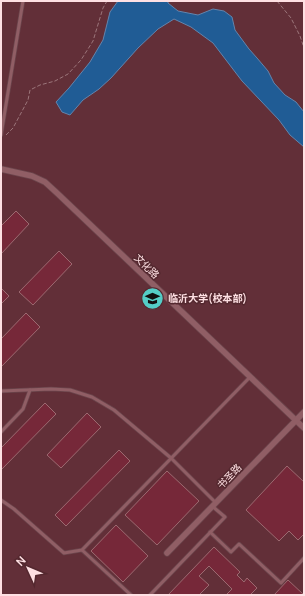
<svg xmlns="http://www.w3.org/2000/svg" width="305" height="596" viewBox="0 0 305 596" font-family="Manrope,'Noto Sans SC',sans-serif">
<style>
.built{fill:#622f38}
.water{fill:#205c95;stroke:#6384ac}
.building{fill:#762839;stroke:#9c6970}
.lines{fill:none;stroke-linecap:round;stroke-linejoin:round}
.service-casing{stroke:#6b454c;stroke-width:4.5}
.minor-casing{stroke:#6b454c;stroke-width:7}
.path{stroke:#9c767b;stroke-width:1;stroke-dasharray:4 2;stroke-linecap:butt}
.service{stroke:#905e65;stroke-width:3}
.minor{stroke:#905e65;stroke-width:5.5}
.labels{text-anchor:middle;stroke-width:3;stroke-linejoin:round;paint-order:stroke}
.street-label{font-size:10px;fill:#fee0e3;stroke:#54282f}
.poi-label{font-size:10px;font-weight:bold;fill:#fee0e3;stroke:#54282f;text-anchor:start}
</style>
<rect width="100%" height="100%" fill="#54282f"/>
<rect class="built" x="1" y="1" width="303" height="594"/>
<path class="water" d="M118,1h50v2l10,8 20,4 15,-6 11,2 8,6 3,13 14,19 8,9 11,13 6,12 11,12 11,7 8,10v35l-14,-12 -11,-15 -37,-39 -29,-38 -22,-16 -17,-8 -16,10 -20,19 -27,30 -12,11 -16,11 -13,15 -8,-3 -6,-10 13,-14 21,-26 13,-22 7,-28z"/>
<g class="building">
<path d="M16,211l13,13 -28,30v-28z"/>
<path d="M59,251l13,13 -39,41 -14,-13z"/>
<path d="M1,288l8,8 -8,8z"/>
<path d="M26,313l14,14 -39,40v-28z"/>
<path d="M45,403l11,11 -55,56v-22z"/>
<path d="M87,413l14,14 -40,41 -14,-13z"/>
<path d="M119,450l11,11 -64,65 -11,-11z"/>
<path d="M287,466l17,16v52l-6,6 -9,-9 -10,10 -33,-31z"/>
<path d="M167,471l32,30 -42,44 -32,-30z"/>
<path d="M116,525l32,31 -25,26 -32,-31z"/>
<path d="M214,547l26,25 -3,3 7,7 3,-4 10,10 -7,7h-24l6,-6 -23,-23 -10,10 10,9 -10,10h-31z"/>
<path d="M288,580l16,15h-30z"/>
</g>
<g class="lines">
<defs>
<g id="service">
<path d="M1,135l22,-134"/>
<path d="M1,391l50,-2 19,1 22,7 22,13 57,48 44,44"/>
<path d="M1,432l22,-23 7,-19"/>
<path d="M1,500l13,9 50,44 18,-3 168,-173"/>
<path d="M210,532l21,20 8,-8 42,39 23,-25"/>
<path d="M82,550l49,45"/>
<path d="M150,595l75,-78 -13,-11"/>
</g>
<g id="minor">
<path d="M1,169l31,7 13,6 12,11 247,235"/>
<path d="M167,553l137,-141"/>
</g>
</defs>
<use href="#service" class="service-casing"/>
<use href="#minor" class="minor-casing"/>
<g class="path">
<path d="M277,1l14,17 9,18 4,12"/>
<path d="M6,135l7,-7 15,-28 2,-10 10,-5 15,-4 13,-7 13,-14 12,-19 10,-33 4,-7"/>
</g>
<use href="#service" class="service"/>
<use href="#minor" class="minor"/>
</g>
<defs>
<symbol id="university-disc" viewBox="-11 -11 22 22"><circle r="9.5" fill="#54cdc7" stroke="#54282f"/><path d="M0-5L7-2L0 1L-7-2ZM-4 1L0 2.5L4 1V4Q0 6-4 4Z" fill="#111"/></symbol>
</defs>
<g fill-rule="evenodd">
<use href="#university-disc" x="140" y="286" width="25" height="25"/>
</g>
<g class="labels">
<g class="street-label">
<text transform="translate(147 266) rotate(44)" y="4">文化路</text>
<text transform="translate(229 476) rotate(-46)" y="4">书圣路</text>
</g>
<g class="poi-label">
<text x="168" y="302">临沂大学(校本部)</text>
</g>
</g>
<rect width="305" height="596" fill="none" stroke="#fee0e3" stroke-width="4"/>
<g transform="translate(28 568) rotate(314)" stroke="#54282f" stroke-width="3" paint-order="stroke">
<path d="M0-3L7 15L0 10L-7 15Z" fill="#fee0e3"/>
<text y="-6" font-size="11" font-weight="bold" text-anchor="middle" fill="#fee0e3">N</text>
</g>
</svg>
